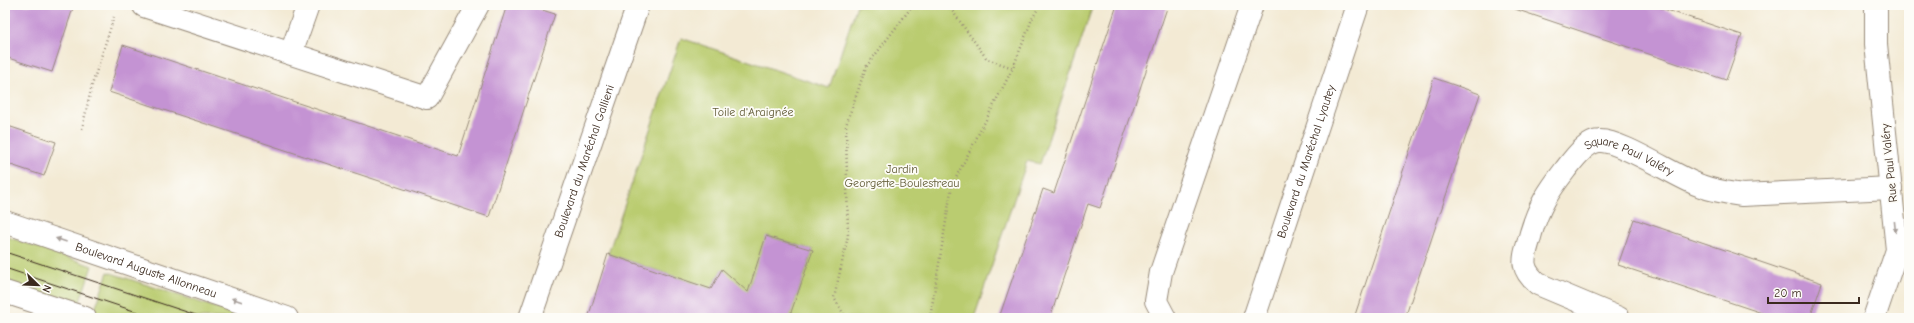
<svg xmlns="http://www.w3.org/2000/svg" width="1914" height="323" viewBox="0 0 1914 323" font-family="'Comic Neue',sans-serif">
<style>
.green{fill:#bacc6f;stroke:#7a7b46}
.building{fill:#c493d3}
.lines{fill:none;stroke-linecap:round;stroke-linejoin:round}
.minor-casing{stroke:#978a79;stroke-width:24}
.path{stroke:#978a79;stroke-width:2.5;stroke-dasharray:1 3;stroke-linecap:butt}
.minor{stroke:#fff;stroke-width:22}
.tram{stroke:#3b2a1e;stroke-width:1}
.oneway{fill:#a79f9a}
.labels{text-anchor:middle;stroke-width:3.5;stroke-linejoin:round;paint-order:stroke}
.park-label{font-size:12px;fill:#615b36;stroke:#fdfcf7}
.street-label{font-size:12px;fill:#3b2a1e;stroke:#fdfcf7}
</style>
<rect width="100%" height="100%" fill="#fdfcf7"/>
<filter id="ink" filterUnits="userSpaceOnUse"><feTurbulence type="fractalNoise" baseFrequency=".025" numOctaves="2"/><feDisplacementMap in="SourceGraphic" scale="8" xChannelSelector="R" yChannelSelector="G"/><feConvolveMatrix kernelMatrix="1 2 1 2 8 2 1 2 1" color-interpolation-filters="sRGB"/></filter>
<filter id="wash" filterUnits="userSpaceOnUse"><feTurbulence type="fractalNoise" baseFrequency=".012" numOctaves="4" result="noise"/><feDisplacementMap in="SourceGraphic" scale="16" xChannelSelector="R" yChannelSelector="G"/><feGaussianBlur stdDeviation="0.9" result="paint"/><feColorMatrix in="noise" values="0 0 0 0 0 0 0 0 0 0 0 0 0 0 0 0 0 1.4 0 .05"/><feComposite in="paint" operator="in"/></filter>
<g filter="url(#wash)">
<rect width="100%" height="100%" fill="#f3ead4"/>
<g class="green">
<path d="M857,5h236l-53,159 -13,-3 -53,157h-185l24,-68 -46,-14 -22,64 -23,-31 -11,20 -103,-35 73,-216 148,50z"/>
<path d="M5,236l87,30 -14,41 -73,-25z"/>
<path d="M108,272l139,46h-134l-19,-6z"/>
</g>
<g id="blocks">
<g class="building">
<path d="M5,5h69l-22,67 -47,-15z"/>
<path d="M507,5h19l29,9 -66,203 -380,-125 14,-47 335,111z"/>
<path d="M1117,5h51l-68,203 -12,-4 -38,114h-51l44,-129 11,4z"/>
<path d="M1516,5h136l90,30 -16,45 -211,-71z"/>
<path d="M1434,78l46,16 -75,224h-51z"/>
<path d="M5,125l51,17 -12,34 -39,-13z"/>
<path d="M1634,219l188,64 -12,35h-33l-159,-53z"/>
<path d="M766,236l47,14 -24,68h-201l20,-64 103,35 11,-20 26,23z"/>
</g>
</g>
</g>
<g filter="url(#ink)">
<use href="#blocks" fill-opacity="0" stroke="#978a79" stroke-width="1"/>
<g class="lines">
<defs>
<g id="minor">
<path d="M145,5l-1,1 283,92 51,-93"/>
<path d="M291,53l17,-48"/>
<path id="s1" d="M5,222l282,96"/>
<path d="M5,292l80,26"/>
<path id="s2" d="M530,318l108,-313"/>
<path d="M1165,318l-9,-17 5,-29 91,-267"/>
<path id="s3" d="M1254,318l104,-313"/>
<path id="s4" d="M1619,318l-81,-34c-21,-18 -13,-27 -7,-51 8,-27 17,-41 34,-63 8,-10 20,-28 34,-29 20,-2 79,37 102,45 13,5 27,7 41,9l149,-7"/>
<path d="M1874,318l23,-68 -21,-206v-39"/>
</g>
</defs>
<use href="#minor" class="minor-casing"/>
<g class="path">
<path d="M948,5l39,54 26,9"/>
<path d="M82,129l10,-44 22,-68"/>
<path d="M846,318l-12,-20 14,-62 -2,-111 20,-58 47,-62"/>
<path d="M930,318l22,-133 61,-117 19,-49 8,-14"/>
</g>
<use href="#minor" class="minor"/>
<g class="tram">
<path d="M5,252l200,66"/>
<path d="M5,268l150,50"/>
</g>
</g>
<defs><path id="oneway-solid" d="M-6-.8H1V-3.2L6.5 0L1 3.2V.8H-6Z"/></defs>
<g class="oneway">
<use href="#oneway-solid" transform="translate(1895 227) rotate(84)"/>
<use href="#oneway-solid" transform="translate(61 240) rotate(-161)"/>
<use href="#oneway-solid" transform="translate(237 300) rotate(-161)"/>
</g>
</g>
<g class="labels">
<g class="park-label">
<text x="753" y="116">Toile d'Araignée</text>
<text x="902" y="173">Jardin<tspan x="902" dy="14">Georgette-Boulestreau</tspan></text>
</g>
<g class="street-label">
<text dy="4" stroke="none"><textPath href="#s2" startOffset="166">Boulevard du Maréchal Gallieni</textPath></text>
<text dy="4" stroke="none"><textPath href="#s3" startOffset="165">Boulevard du Maréchal Lyautey</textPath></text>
<text dy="4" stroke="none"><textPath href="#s4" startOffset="295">Square Paul Valéry</textPath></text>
<text transform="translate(1889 163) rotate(-96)" y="4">Rue Paul Valéry</text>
<text dy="4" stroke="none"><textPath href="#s1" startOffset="149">Boulevard Auguste Allonneau</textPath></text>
</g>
</g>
<rect width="1914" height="323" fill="none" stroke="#fdfcf7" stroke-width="20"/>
<g transform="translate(38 285) rotate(113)" stroke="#fdfcf7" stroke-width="3" paint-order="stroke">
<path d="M0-3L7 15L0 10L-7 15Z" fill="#3b2a1e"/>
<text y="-6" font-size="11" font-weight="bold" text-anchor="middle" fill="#3b2a1e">N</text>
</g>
<path d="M1768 297v6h91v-6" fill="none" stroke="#3b2a1e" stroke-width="2"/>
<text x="1774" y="297" font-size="12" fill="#3b2a1e" stroke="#fdfcf7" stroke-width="3" paint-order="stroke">20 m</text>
</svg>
